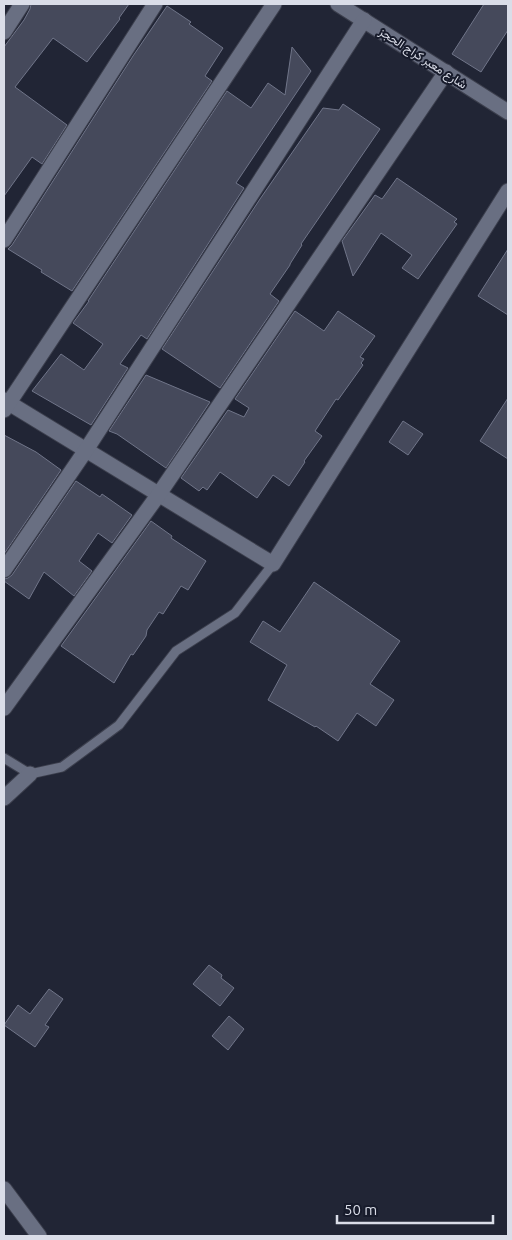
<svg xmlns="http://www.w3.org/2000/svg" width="512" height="1240" viewBox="0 0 512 1240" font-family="Ubuntu,Vazirmatn,sans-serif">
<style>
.building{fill:#45495b;stroke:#707589}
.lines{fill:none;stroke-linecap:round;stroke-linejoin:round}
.lane-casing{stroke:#3c3f4d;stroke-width:11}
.street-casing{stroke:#3c3f4d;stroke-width:17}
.lane{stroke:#696f82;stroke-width:9}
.street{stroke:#696f82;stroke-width:15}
.labels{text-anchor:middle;stroke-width:4;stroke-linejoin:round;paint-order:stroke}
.street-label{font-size:12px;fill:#dadde8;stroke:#171b2b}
</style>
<rect width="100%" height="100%" fill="#212535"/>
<g class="building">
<path d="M31,4h98l-10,14 1,1 -33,43 -34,-24 -38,49 52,38 -25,39 -10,-7 -28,39v-149l20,-27 6,-11z"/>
<path d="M484,4h24v26l-27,42 -29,-18z"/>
<path d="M167,6l24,16 -2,2 34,24 -18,28 7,5 -140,210 -31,-19 1,-2 -34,-21 4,-4 121,-189z"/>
<path d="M292,47l19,24 -75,112 8,5 -97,151 -6,-4 -21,29 8,4 -37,57 -59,-34 29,-37 23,16 19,-26 -30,-21 16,-22h-1l139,-210 24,17 17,-25 17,12z"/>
<path d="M343,104l37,25 -79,115 1,1 -12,19v1l-20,29 9,7 -59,87 -58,-39 98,-150 63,-91 16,2z"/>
<path d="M397,178l60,41 -3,3 3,2 -39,55 -16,-11 10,-13 -31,-22 -28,43 -11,-35 33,-46 7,4z"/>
<path d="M508,249v66l-30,-19z"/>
<path d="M295,311l29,20 14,-20 37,25 -15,21 4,2 -3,4 2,2 -25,35 -2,-1 -21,32 7,5 -18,25 1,1 -16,24 -16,-11 -16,23 -37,-26 -13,18 -4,-3 -4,4 -18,-13 47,-68 16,7 5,-9 -14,-9z"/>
<path d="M146,375l64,27 -44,66 -49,-34 -8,-3z"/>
<path d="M508,398v61l-28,-18z"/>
<path d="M403,421l20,13 -15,21 -19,-13z"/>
<path d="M4,435l32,17 25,18 -57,84z"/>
<path d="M76,481l24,16 2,-3 30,21 -20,28 -14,-10 -19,28 13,10 -18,25 -30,-24 -15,27 -25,-18v-2l4,-1 4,-3z"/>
<path d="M151,521l21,15 -1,2 35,23 -18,29 -7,-4 -18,28 -4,-2 -12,18 -1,6 -13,19 -2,-1 -17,29 -53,-37z"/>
<path d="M314,582l86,59 -30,43 24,16 -18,26 -19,-13 -19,28 -22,-15 -1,1 -47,-27 19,-35 -37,-23 13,-21 17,11z"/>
<path d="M209,965l13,10 -1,3 13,10 -14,18 -27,-22z"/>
<path d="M49,989l14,10 -18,26 4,2 -14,20 -31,-22 14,-20 12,9z"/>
<path d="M229,1016l15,13 -16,21 -16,-14z"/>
</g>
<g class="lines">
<defs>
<path id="lane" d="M4,758l26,16 32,-7 57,-42 57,-74 59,-38 38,-49"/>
<g id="street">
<path d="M338,4l170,108"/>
<path d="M4,32l18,-28"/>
<path d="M4,240l151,-236"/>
<path d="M4,400l269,164 235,-373"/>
<path d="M4,410l270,-406"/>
<path d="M4,570l82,-120 278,-430"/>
<path d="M4,708l155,-214 287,-422"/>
<path d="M4,798l26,-24"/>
<path d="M4,1189l35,47"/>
</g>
</defs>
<use href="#lane" class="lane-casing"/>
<use href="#street" class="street-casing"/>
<use href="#lane" class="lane"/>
<use href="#street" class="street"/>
</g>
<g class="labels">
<g class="street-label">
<text transform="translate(423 58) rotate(33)" y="4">شارع معبر كراج الحجز</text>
</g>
</g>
<rect width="512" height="1240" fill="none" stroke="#dadde8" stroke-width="10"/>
<path d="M337 1215v8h156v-8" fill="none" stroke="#dadde8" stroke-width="2.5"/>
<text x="344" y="1215" font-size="15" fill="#dadde8" stroke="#171b2b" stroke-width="4" paint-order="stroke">50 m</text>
</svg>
